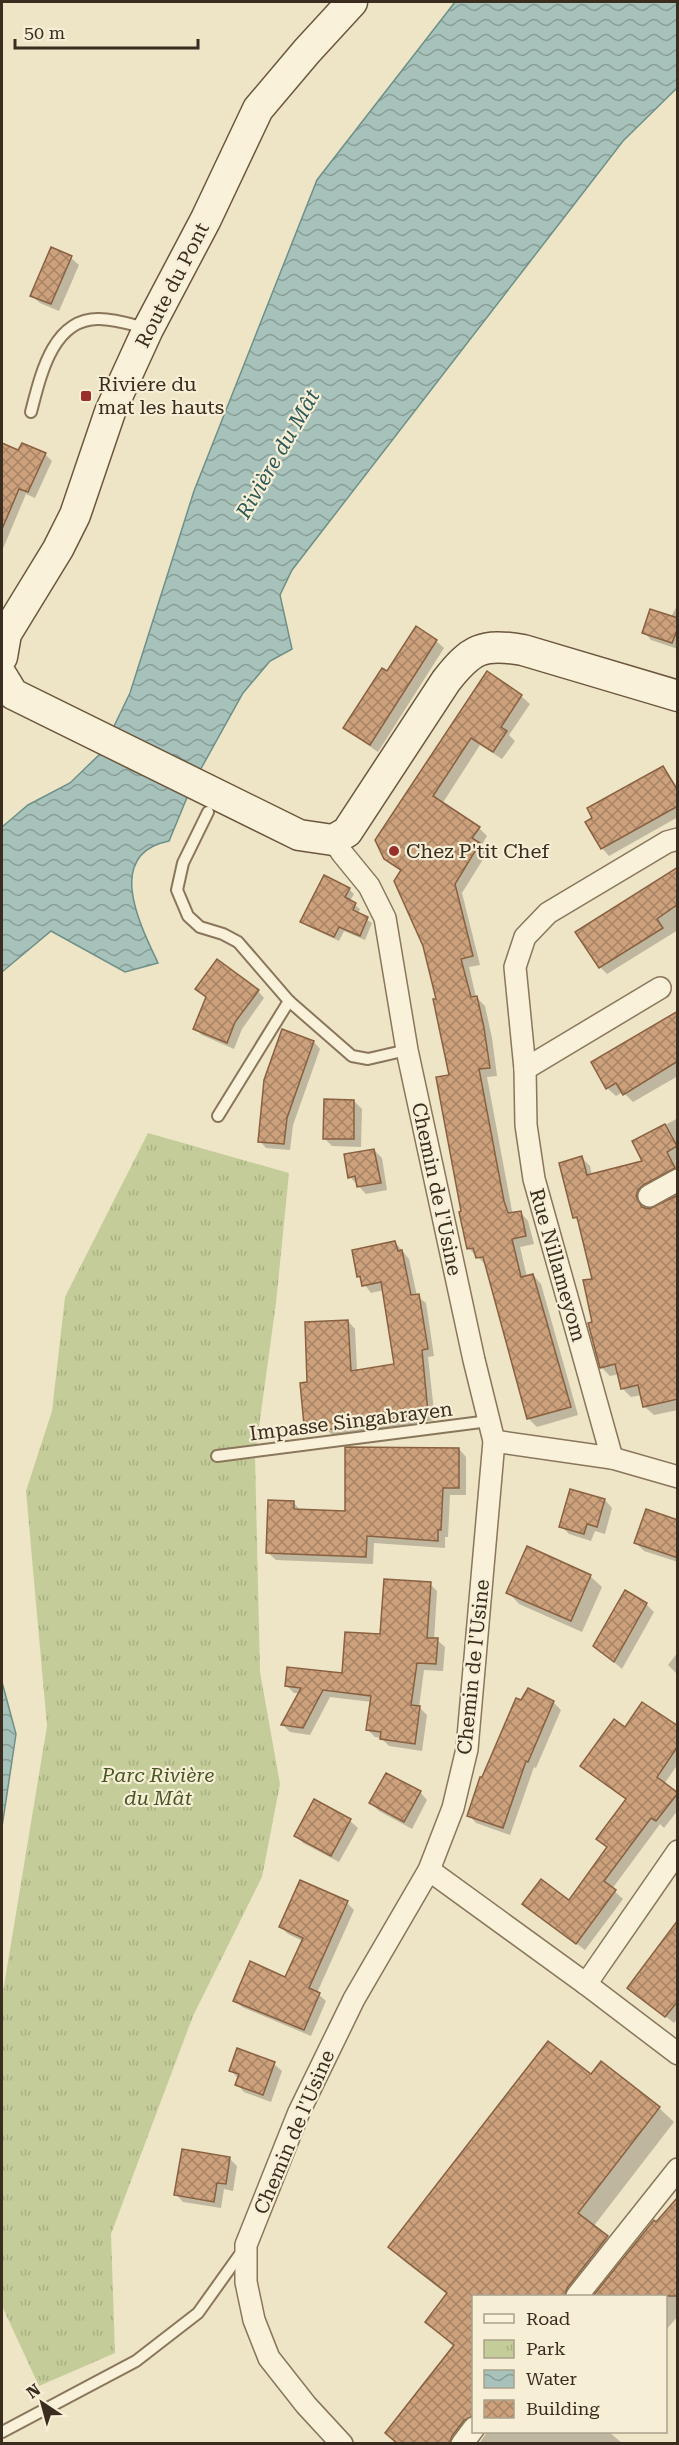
<svg xmlns="http://www.w3.org/2000/svg" width="679" height="2445" viewBox="0 0 679 2445" font-family="'Roboto Serif',serif">
<style>
.park{fill:url(#park-tufts)}
.water{fill:url(#water-waves);stroke:#6d9089;stroke-width:1.5}
.shadow{fill:#0003}
.building{fill:url(#building-cross-hatch);stroke:#896141;stroke-width:1.5}
.lines{fill:none;stroke-linecap:round;stroke-linejoin:round}
.lane-casing{stroke:#8a765b;stroke-width:14}
.street-casing{stroke:#8a765b;stroke-width:24}
.secondary-casing{stroke:#6c573e;stroke-width:33}
.lane{stroke:#f9f1d9;stroke-width:10}
.street{stroke:#f9f1d9;stroke-width:21}
.secondary{stroke:#f9f1d9;stroke-width:30}
.poi-dot{fill:#992f2b;stroke:#f6eed5;stroke-width:2}
.labels{text-anchor:middle;stroke-width:4.5;stroke-linejoin:round;paint-order:stroke}
.street-label{font-size:20px;fill:#3a2d1f;stroke:#f6eed5}
.poi-label{font-size:20px;fill:#3a2d1f;stroke:#f6eed5;text-anchor:start}
.park-label{font-size:20px;font-style:italic;fill:#485626;stroke:#f6eed5}
.water-label{font-size:21px;font-style:italic;fill:#2e5959;stroke:#f6eed5}
</style>
<defs>
<pattern id="park-tufts" width="24" height="20" patternUnits="userSpaceOnUse" patternTransform="scale(1.5)"><rect width="24" height="20" fill="#c4cd99"/><path d="M3 7l-1-3M5 7V3M7 7l1-3M15 17l-1-3M17 17v-4M19 17l1-3" fill="none" stroke="#a9b083"/></pattern>
<pattern id="water-waves" width="16" height="10" patternUnits="userSpaceOnUse" patternTransform="scale(1.5)"><rect width="16" height="10" fill="#a7c2bb"/><path d="M0 5q4-4 8 0t8 0" fill="none" stroke="#899e97"/></pattern>
<pattern id="building-cross-hatch" width="8" height="8" patternUnits="userSpaceOnUse" patternTransform="scale(1.5)"><rect width="8" height="8" fill="#cca17c"/><path d="M0 0l8 8M0 8l8-8" fill="none" stroke="#a78465"/></pattern>
</defs>
<rect width="100%" height="100%" fill="#eee4c6"/>
<path class="park" d="M148,1133l141,40 -13,130 -21,153 5,216 20,112 -18,93 -69,139 -82,218 4,119 -76,33 -37,-80v-308l45,-272 -21,-235 26,-80 13,-114z"/>
<g class="water">
<path d="M455,2h222v86l-54,53 -331,429 -12,25 12,54 -22,12 -27,32 -50,90 -24,58c-65,13 -29,84 -11,122l-33,9 -74,-41 -49,41v-145l26,-22 42,-22 31,-30 29,-60 64,-202 123,-311z"/>
<path d="M2,1682l14,52 -14,93z"/>
</g>
<g class="shadow">
<path d="M52,249l19,9 8,7 -20,46 -19,-8 -8,-7z"/>
<path d="M3,445l16,7 26,2 7,7 -17,37 -9,-4 -24,57v-102z"/>
<path d="M678,604v45l-27,-9 -7,-8 27,-15z"/>
<path d="M436,641l8,7 -66,104 -25,-17 -8,-8z"/>
<path d="M487,673l34,23 9,8 -21,31 6,6 -13,18 -22,-14 -38,59 37,24 8,8 -6,10 6,7 -25,40 18,72 -11,2 7,30 9,9 7,32 5,38 -10,1 25,134 1,3 7,-2 8,9 6,23 -14,3 7,30 6,-2 8,9 37,131 -41,12 -9,-9 -41,-152 -19,-18 -17,-172 -13,-76 -13,-55 -23,-73 -16,-14z"/>
<path d="M663,767l15,21v29l-69,39 -7,-8z"/>
<path d="M678,869v61l-71,44 -7,-7z"/>
<path d="M349,889l5,5 -4,7 10,8 -2,5 14,9 -7,17 -21,-9 -5,10 -32,-15 -5,-5z"/>
<path d="M258,991l6,7 -22,31 -8,20 -32,-14 -7,-6z"/>
<path d="M678,1016v60l-45,26 -10,-10 -7,4 -9,-8z"/>
<path d="M314,1042l6,7 -27,76 -3,25 -24,-2 -6,-7z"/>
<path d="M354,1101l8,8 -1,38 -29,-1 -8,-8z"/>
<path d="M678,1118v42l-3,1 3,5v14l-32,19 -1,7 1,3h9l23,-12v213l-24,5 -9,-8 -3,-12 -11,2 -9,-9 -3,-14 -9,2 -9,-9 -7,-44v-43l-14,-57 -6,-6 7,-60 9,9 2,9 52,-13 -10,-20z"/>
<path d="M374,1150l8,8 5,32 -21,4 -16,-17z"/>
<path d="M395,1242l14,17 8,37 9,7 8,53 -6,1 7,63 -100,17 -7,-6 -15,1 -7,-8 3,-41 39,-62 7,8 2,42 38,-6 -11,-75 -13,3 -13,-17z"/>
<path d="M459,1449l7,8v38h-16l-2,42h-3v11l-71,-5 -1,21 -97,-4 -8,-7 26,-50 7,8 45,1z"/>
<path d="M605,1500l7,8 -7,26 -10,-3 -4,10 -22,-7 -8,-8z"/>
<path d="M678,1522v40l-34,-11 -8,-8z"/>
<path d="M590,1576l12,11 -20,45 -63,-28 -11,-12z"/>
<path d="M430,1584l7,7 -3,49h3l8,7 -2,24 -19,-1 -5,37 8,8 -5,36 -33,-5 -8,-8 -6,-1 -7,-7 4,-28 -42,-5 -20,38 -20,-3 -7,-7 16,-32h-5l-8,-8 58,-10z"/>
<path d="M646,1604l8,8 -32,57 -27,-23z"/>
<path d="M678,1652v23l-10,-10z"/>
<path d="M553,1702l8,8 -25,58 -2,-1 -24,68 -34,-12 -7,-8 14,-36z"/>
<path d="M678,1728v36l-14,20 14,10v16l-14,18 -4,-4 -48,65 11,10 -38,51 -61,-46 45,-2 39,-54 -10,-9 29,-39 -45,-35 44,-36z"/>
<path d="M420,1792l7,8 -15,29 -33,-18 -8,-8z"/>
<path d="M350,1821l8,7 -19,34 -36,-19 -7,-8z"/>
<path d="M347,1903l7,7 -37,83 9,8 -15,35 -69,-29 -7,-7 51,-21 17,-38 -15,-7 -7,-7z"/>
<path d="M678,1924v94l-4,5 -45,-35z"/>
<path d="M601,2063l58,45 15,14 -81,105 29,25 -36,44h-112v136h11l-6,2 -7,10h-75l-10,-11 67,-86 -27,-25 21,-27 -44,-34 -14,-14 201,-171z"/>
<path d="M274,2064l8,7 -11,31 -27,-10 -7,-8 2,-5 -8,-8z"/>
<path d="M230,2159l7,7 -4,25 -9,-2 -3,19 -38,-6 -7,-8z"/>
<path d="M678,2199v117l-12,14v-34h-71l59,-74 2,2z"/>
<path d="M487,2432h122l14,12h-144z"/>
</g>
<g class="building">
<path d="M51,247l21,9 -21,48 -21,-8z"/>
<path d="M2,443l16,7 4,-7 24,10 -18,39 -9,-3 -17,40z"/>
<path d="M650,609l28,9v10l-6,15 -30,-10z"/>
<path d="M416,626l21,14 -67,105 -27,-17 39,-60 5,3z"/>
<path d="M487,671l35,24 -21,32 6,4 -14,21 -22,-14 -38,58 47,31 -8,11 8,5 -25,41 18,72 -12,3 10,38 6,-1 7,32 6,40 -11,1 25,132 4,12 13,-2 5,25 -14,3 9,38 12,-3 38,133 -44,12 -44,-162 -7,1 -3,-10 -6,1 -8,-37 2,-1 -25,-134 13,-2 -16,-76h3l-13,-53 -29,-65 7,-11 -17,-11 -9,-19z"/>
<path d="M663,766l15,25v15l-77,43 -16,-27 7,-4 -5,-10z"/>
<path d="M678,867v37l-21,15 6,9 -64,40 -24,-36z"/>
<path d="M324,875l26,13 -5,9 11,6 -3,7 15,7 -8,19 -21,-9 -5,10 -34,-15z"/>
<path d="M217,959l42,31 -24,32 -8,21 -34,-14 13,-32 -11,-8z"/>
<path d="M678,1011v50l-55,34 -7,-12 -10,6 -15,-27z"/>
<path d="M282,1029l32,12 -27,77 -3,26 -26,-2 6,-62z"/>
<path d="M324,1099l30,1v39h-31z"/>
<path d="M665,1124l12,22 -10,6 8,16 -32,17 -5,5 -2,6 6,11 7,2 29,-14v204l-35,8 -5,-22 -17,4 -6,-25 -15,4 -12,-45 4,-1 -9,-42 9,-1 -15,-62 -4,1 -14,-55 23,-7 5,19 55,-14 -10,-20z"/>
<path d="M374,1149l7,34 -24,4 -2,-11 -7,2 -4,-24z"/>
<path d="M395,1241l3,10 4,-1 9,45 8,-1 9,55 -6,1 6,63 -102,17 -2,-6 -20,1 -4,-42 7,-1 -2,-60 43,-2 3,51 43,-7 -13,-82 -19,4 -2,-10 -3,1 -5,-27z"/>
<path d="M345,1447l114,1v40h-16l-2,42h-3v11l-71,-5 -1,21 -100,-4 2,-53 26,1v8l51,2z"/>
<path d="M570,1489l35,10 -8,28 -10,-3 -3,10 -25,-7z"/>
<path d="M646,1509l32,11v38l-44,-15z"/>
<path d="M527,1546l64,29 -20,46 -65,-28z"/>
<path d="M384,1579l47,3 -4,56h11l-2,26 -19,-1 -6,42 9,1 -5,38 -35,-5 1,-7 -15,-2 5,-34 -48,-6 -20,38 -22,-3 20,-37 -16,-2 2,-19 55,6 3,-41 35,2z"/>
<path d="M625,1590l22,13 -33,59 -21,-16z"/>
<path d="M528,1688l26,13 -26,61 -2,-1 -23,67 -36,-12 13,-39h2l34,-79 5,2z"/>
<path d="M642,1702l36,24v20l-21,31 21,16 -22,28 -5,-3 -47,63 12,9 -40,54 -54,-40 19,-25 28,21 38,-53 -11,-8 30,-40 -46,-33 34,-47 11,8z"/>
<path d="M386,1773l35,18 -17,31 -35,-19z"/>
<path d="M314,1799l37,20 -20,37 -37,-20z"/>
<path d="M300,1880l48,21 -39,87 11,5 -16,37 -71,-29 17,-40 35,16 18,-39 -24,-11z"/>
<path d="M678,1920v81l-13,16 -38,-29z"/>
<path d="M548,2041l43,33 10,-13 59,46 -82,106 30,23 -41,52 -2,8h-91v120l-10,4 -12,16 -3,8h-51l-13,-11 69,-88 -29,-23 22,-29 -59,-46z"/>
<path d="M237,2048l38,14 -12,33 -28,-10 4,-11 -10,-3z"/>
<path d="M182,2149l48,8 -4,27 -9,-1 -3,19 -40,-7z"/>
<path d="M678,2197v99h-85l61,-76 2,2z"/>
</g>
<g class="lines">
<defs>
<g id="lane">
<path d="M31,412c9,-34 21,-94 68,-93 16,0 31,5 46,9"/>
<path d="M208,812l-25,51 -6,27 11,26 12,11 23,7 15,8 51,59 63,55 16,3 39,-9"/>
<path d="M218,1116l71,-115"/>
<path d="M217,1456l272,-35"/>
<path d="M2,2432l134,-71 62,-48 45,-63"/>
</g>
<g id="street">
<path d="M333,840l9,13 27,33 16,32 22,132 67,310 20,81 -27,308 -14,59 -24,62 -75,129 -55,113 -53,133v37l8,38 15,38 37,47 36,39"/>
<path d="M525,1069l135,-81"/>
<path d="M649,1196l29,-16"/>
<path d="M494,1441l118,17 66,19"/>
<path d="M612,1458l-78,-279 -8,-54 -1,-56 -10,-102 10,-30 23,-24 119,-71 11,-3"/>
<path d="M429,1870l157,114 92,70"/>
<path d="M586,1984l92,-133"/>
<path d="M577,2296l101,-127"/>
<path d="M462,2444l12,-16"/>
</g>
<g id="secondary">
<path d="M2,657l4,-23 52,-85 17,-34 35,-103 38,-83 58,-110 52,-110 49,-58 45,-49"/>
<path d="M2,676l11,18 286,141 34,5 14,-8 99,-151c25,-32 36,-38 77,-31l155,46"/>
</g>
</defs>
<use href="#lane" class="lane-casing"/>
<use href="#street" class="street-casing"/>
<use href="#secondary" class="secondary-casing"/>
<use href="#lane" class="lane"/>
<use href="#street" class="street"/>
<use href="#secondary" class="secondary"/>
</g>
<g class="poi-dot">
<rect x="80" y="390" width="12" height="12" rx="3"/>
<circle cx="394" cy="851" r="6"/>
</g>
<g class="labels">
<g class="street-label">
<text transform="translate(172 285) rotate(-63)" y="7">Route du Pont</text>
<text transform="translate(437 1189) rotate(78)" y="7">Chemin de l'Usine</text>
<text transform="translate(558 1265) rotate(74)" y="7">Rue Nillameyom</text>
<text transform="translate(351 1421) rotate(-7)" y="7">Impasse Singabrayen</text>
<text transform="translate(473 1667) rotate(-84)" y="7">Chemin de l'Usine</text>
<text transform="translate(294 2132) rotate(-67)" y="7">Chemin de l'Usine</text>
</g>
<g class="poi-label">
<text x="98" y="391">Riviere du<tspan x="98" dy="23">mat les hauts</tspan></text>
<text x="406" y="858">Chez P'tit Chef</text>
</g>
<g class="park-label">
<text x="158" y="1782">Parc Rivière<tspan x="158" dy="23">du Mât</tspan></text>
</g>
<g class="water-label">
<text transform="translate(278 454) rotate(-60)" y="7">Rivière du Mât</text>
</g>
</g>
<rect width="679" height="2445" fill="none" stroke="#3a2d1f" stroke-width="6"/>
<rect x="472" y="2295" width="195" height="138" fill="#f6eed5" stroke="#aba18c" stroke-width="1.5"/>
<rect x="484" y="2314" width="30" height="9" fill="#f9f1d9" stroke="#aba18c" stroke-width="1.5"/>
<text x="526" y="2325" font-size="18" fill="#3a2d1f">Road</text>
<rect x="484" y="2340" width="30" height="18" fill="url(#park-tufts)" stroke="#aba18c" stroke-width="1.5"/>
<text x="526" y="2355" font-size="18" fill="#3a2d1f">Park</text>
<rect x="484" y="2370" width="30" height="18" fill="url(#water-waves)" stroke="#aba18c" stroke-width="1.5"/>
<text x="526" y="2385" font-size="18" fill="#3a2d1f">Water</text>
<rect x="484" y="2400" width="30" height="18" fill="url(#building-cross-hatch)" stroke="#aba18c" stroke-width="1.5"/>
<text x="526" y="2415" font-size="18" fill="#3a2d1f">Building</text>
<g transform="translate(42 2403) rotate(324)" stroke="#f6eed5" stroke-width="4.5" paint-order="stroke">
<path d="M0-4.5L10 22L0 15L-10 22Z" fill="#3a2d1f"/>
<text y="-9" font-size="16" font-weight="bold" text-anchor="middle" fill="#3a2d1f">N</text>
</g>
<path d="M15 39v9h183v-9" fill="none" stroke="#3a2d1f" stroke-width="3"/>
<text x="24" y="39" font-size="18" fill="#3a2d1f" stroke="#f6eed5" stroke-width="4.5" paint-order="stroke">50 m</text>
</svg>
